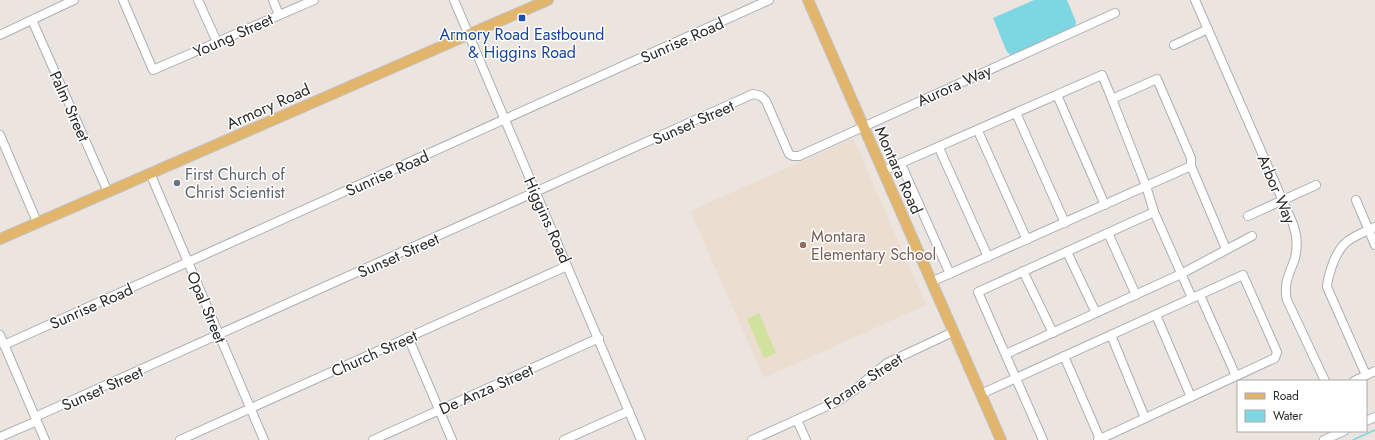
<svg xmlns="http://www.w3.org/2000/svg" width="1375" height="440" viewBox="0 0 1375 440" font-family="Jost,sans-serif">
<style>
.education{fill:#ebded0}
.pitch{fill:#d0e29e}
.water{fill:#7dd7e2}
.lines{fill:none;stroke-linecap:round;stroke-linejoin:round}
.stream{stroke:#7dd7e2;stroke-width:1.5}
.minor-casing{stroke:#abafb6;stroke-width:10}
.major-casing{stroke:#c4c4c4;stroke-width:12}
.minor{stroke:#fff;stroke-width:8}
.major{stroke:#e2b56d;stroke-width:10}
.transit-dot{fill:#1a4fb4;stroke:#fff;stroke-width:1.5}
.worship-dot{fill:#6b7280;stroke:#fff;stroke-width:1.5}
.education-dot{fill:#8d6e63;stroke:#fff;stroke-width:1.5}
.labels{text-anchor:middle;stroke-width:3;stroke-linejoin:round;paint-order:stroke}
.transit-label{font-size:16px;fill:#164399;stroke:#fff}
.street-label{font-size:16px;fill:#2b2b2b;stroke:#fff}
.worship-label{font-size:16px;fill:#5b616d;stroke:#fff;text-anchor:start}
.education-label{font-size:16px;fill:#785e54;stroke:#fff;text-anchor:start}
</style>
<rect width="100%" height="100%" fill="#ebe4df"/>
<path class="education" d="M852,139l2,1 72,165 -162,73 -74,-167z"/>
<path class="pitch" d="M759,313l17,40 -12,5 -17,-39z"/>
<path class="water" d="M1034,0h33l9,22 -1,4 -64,29 -4,-3 -14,-34z"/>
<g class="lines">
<path class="stream" d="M1353,440l22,-10"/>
<defs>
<g id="minor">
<path d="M123,0l30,70 161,-70"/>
<path d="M198,0l19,42"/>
<path d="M273,0l6,15"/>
<path d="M454,0l187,440"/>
<path d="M1195,0l98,224c4,11 5,22 2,34 -5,15 -12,25 -8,42l38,81"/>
<path d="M32,20l76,172"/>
<path d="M0,35l74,-35"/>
<path d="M1174,45l34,-16"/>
<path d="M1057,95l48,110"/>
<path d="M1112,99l34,87 8,26"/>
<path d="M1016,113l49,110"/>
<path d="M978,131l49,109"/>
<path d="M0,135l37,87"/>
<path d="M939,148l49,109"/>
<path d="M901,164l49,110"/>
<path d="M883,171l219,-96 10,24 45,-20 34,79v8l35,83"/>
<path d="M150,173l114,267"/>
<path d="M1356,200l19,45"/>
<path d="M1248,216l68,-31"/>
<path d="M1108,233l28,62"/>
<path d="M1067,252l29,61"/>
<path d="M1023,271l30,62"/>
<path d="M931,282l260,-116"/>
<path d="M1200,295l36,81"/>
<path d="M1156,315l35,82"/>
<path d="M0,335l45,105"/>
<path d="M1111,335l34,83"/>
<path d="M408,337l44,103"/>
<path d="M4,345l765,-345"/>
<path d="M1006,354l175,-80 71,-38"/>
<path d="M1064,356l36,83"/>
<path d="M1366,375l-39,-88c0,-7 3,-14 5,-21 9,-26 19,-28 43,-39"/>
<path d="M1354,381l21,-10"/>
<path d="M981,394l262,-119 34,77 -2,6 -177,82"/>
<path d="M35,417l718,-323 8,2 5,5 23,53 4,2h6l316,-143"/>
<path d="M797,420l9,20"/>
<path d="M1366,421l9,-4"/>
<path d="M0,437l37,-16"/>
<path d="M180,440l387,-174"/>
<path d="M373,440l226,-102"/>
<path d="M564,440l65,-29"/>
<path d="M752,440l84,-38 16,-10 35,-29 66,-31"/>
<path d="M1043,440l-65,-148 176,-80 38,86"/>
<path d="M1324,440l20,-9"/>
</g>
<g id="major">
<path d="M808,0l193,440"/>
<path d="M0,239l548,-239"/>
</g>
</defs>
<use href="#minor" class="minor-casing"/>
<use href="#major" class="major-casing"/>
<use href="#minor" class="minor"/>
<use href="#major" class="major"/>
</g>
<rect class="transit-dot" x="518" y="14" width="8" height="8" rx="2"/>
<circle class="worship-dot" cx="177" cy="183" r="4"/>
<circle class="education-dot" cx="803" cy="245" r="4"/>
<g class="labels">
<g class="transit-label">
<text x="522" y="40">Armory Road Eastbound<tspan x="522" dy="18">&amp; Higgins Road</tspan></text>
</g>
<g class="street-label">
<text transform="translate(233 35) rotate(-24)" y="6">Young Street</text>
<text transform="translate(682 40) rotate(-24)" y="6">Sunrise Road</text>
<text transform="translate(954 85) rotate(-24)" y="6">Aurora Way</text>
<text transform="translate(70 106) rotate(66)" y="6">Palm Street</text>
<text transform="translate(268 106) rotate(-24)" y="6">Armory Road</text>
<text transform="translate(693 122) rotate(-24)" y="6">Sunset Street</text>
<text transform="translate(899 170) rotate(66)" y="6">Montara Road</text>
<text transform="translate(387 173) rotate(-24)" y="6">Sunrise Road</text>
<text transform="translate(1277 189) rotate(67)" y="6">Arbor Way</text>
<text transform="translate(548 220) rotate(66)" y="6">Higgins Road</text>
<text transform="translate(398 255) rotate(-24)" y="6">Sunset Street</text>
<text transform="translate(91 306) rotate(-24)" y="6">Sunrise Road</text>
<text transform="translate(207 307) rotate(67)" y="6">Opal Street</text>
<text transform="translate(374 353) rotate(-24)" y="6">Church Street</text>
<text transform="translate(863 381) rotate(-33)" y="6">Forane Street</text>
<text transform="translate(102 388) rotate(-24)" y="6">Sunset Street</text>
<text transform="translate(486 389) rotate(-24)" y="6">De Anza Street</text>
</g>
<g class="worship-label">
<text x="185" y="180">First Church of<tspan x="185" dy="18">Christ Scientist</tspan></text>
</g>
<g class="education-label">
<text x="811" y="242">Montara<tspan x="811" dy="18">Elementary School</tspan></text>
</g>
</g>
<rect x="1237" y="380" width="130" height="52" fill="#ffffff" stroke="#aaaaaa"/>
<rect x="1245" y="393" width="20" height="6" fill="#e2b56d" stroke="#aaaaaa"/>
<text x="1273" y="400" font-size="12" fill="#2b2b2b">Road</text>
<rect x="1245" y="410" width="20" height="12" fill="#7dd7e2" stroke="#aaaaaa"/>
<text x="1273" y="420" font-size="12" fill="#2b2b2b">Water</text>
</svg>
